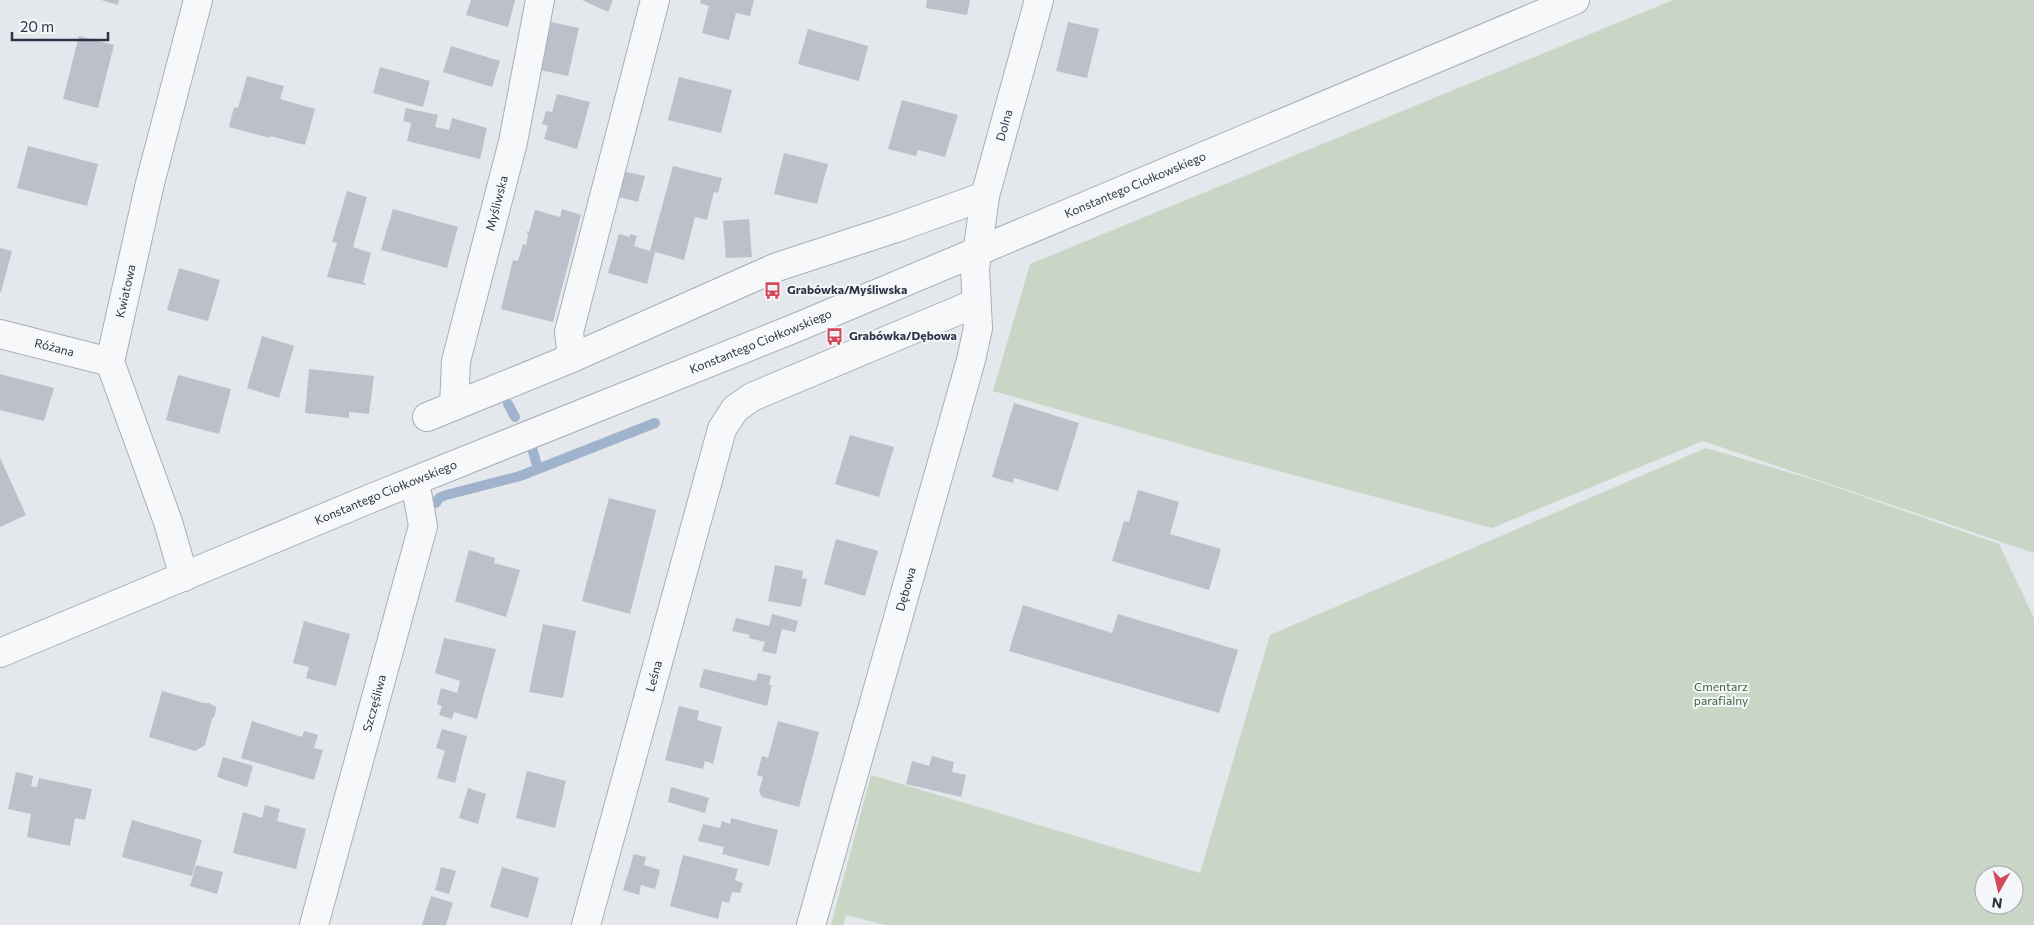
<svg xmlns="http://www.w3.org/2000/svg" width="2034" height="925" viewBox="0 0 2034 925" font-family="Commissioner,sans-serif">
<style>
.green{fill:#c9d6c5;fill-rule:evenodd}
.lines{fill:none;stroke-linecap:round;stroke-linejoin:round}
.stream{stroke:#9fb4cc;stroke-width:10}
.building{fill:#bbc0ca}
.minor-casing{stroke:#a9aeb7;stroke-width:30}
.minor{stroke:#f7f8fa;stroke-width:28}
.labels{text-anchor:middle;stroke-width:4;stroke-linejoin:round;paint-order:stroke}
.street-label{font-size:12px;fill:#2b3445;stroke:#f4f6f9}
.poi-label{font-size:12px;font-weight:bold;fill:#2b3445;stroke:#f4f6f9;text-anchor:start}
.park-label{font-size:12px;fill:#3f6138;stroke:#f4f6f9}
</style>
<rect width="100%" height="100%" fill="#e4e7ec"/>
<g class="green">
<path d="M1673,0h361v553l-331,-112 -211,87 -270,-72 -229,-65 37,-127z"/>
<path d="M1706,448l112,33 181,63 35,74v307h-1149l-39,-10 -3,10h-12l40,-150 329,98 70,-238zM1984,875h30v30h-30z"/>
</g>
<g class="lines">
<g class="stream">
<path d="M508,404l7,13"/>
<path d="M532,448l6,21"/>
<path d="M436,503l3,-5 7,-3 74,-19 135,-53"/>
</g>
</g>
<g class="building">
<path d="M101,0h18l-1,5z"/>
<path d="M471,0h44l-7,27 -42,-12z"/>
<path d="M582,0h31l-5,12z"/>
<path d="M701,0h53l-4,16 -14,-3 -7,27 -27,-7 7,-27 -9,-3z"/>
<path d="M927,0h43l-3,15 -41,-7z"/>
<path d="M551,22l28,6 -11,48 -28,-6z"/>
<path d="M1068,22l31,7 -12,49 -31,-7z"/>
<path d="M808,29l60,17 -9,35 -61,-17z"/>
<path d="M79,36l35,9 -16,63 -35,-9z"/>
<path d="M451,46l49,15 -8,26 -49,-15z"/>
<path d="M380,67l50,14 -7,26 -50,-14z"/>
<path d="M247,76l37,10 -4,13 35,10 -10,36 -35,-9v2l-41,-11 5,-20 4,1z"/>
<path d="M679,77l53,13 -11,43 -53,-13z"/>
<path d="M557,94l33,8 -13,47 -33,-10 4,-13 -6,-2 4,-13 6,1z"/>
<path d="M902,100l56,15 -13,42 -27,-7 -2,6 -28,-7z"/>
<path d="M406,108l32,7 -3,12 14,3 3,-12 35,10 -7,31 -73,-18 4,-18 -8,-2z"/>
<path d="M28,146l70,18 -11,42 -70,-18z"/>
<path d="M784,153l44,11 -11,40 -43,-10z"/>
<path d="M673,166l49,12 -4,15 -4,-1 -7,28 -12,-3 -11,43 -29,-8 -8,32 -39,-11 11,-39 11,3v-3l7,2 -3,10 16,5z"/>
<path d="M622,171l23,5 -7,26 -23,-6z"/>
<path d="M347,191l20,6 -14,50 18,6 -8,30h3l-1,2 -38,-8 10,-34 -5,-1z"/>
<path d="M393,209l65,18 -11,41 -66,-18z"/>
<path d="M562,209l19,6 -28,107 -52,-13 12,-49 5,1 5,-17 3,1 2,-11 -2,-3 3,1 6,-22 25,7z"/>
<path d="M749,219l3,38 -26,1 -3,-37z"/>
<path d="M0,248l12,3 -11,41h-1z"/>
<path d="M179,268l41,12 -12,41 -41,-11z"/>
<path d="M262,336l32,10 -15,52 -32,-10z"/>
<path d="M309,369l65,7 -5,38 -20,-2v6l-44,-5z"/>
<path d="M0,374l54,14 -10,33 -44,-11z"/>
<path d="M178,375l53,14 -12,45 -53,-14z"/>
<path d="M1014,403l65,20 -21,68 -44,-13 -1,5 -21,-6z"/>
<path d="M850,435l44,12 -15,50 -44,-13z"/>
<path d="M0,458l26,57 -26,12z"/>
<path d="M1138,490l41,12 -9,32 51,15 -12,41 -97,-29 12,-40 5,1z"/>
<path d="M609,498l47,12 -26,104 -48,-13z"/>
<path d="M836,539l42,12 -13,45 -41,-12z"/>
<path d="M469,550l26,8 -1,5 26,7 -14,47 -51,-16z"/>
<path d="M775,565l28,6 -1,7 5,1 -6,28 -33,-6z"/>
<path d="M1023,605l89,28 6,-19 120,36 -19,63 -210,-62z"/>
<path d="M772,614l26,7 -3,11 -13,-3 -6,25 -14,-3 3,-9 -16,-4 1,-3 -18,-4 4,-13 33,8z"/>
<path d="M304,621l46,13 -14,52 -30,-8 3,-11 -16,-4z"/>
<path d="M543,624l33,7 -13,67 -34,-6z"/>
<path d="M444,638l52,11 -19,70 -23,-7 -2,7 -13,-4 3,-9 -5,-2 4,-16 16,5 3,-12 -25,-8z"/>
<path d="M704,669l52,12 2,-8 13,3 -2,9h3l-5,21 -68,-19z"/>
<path d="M162,691l42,12h5l7,4 -1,8 -3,4 -7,26 -10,6 -46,-14z"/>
<path d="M679,706l20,5 -2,9 25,7 -9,37 -8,-3 -2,8 -38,-9z"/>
<path d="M252,721l50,16 2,-6 14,4 -4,13 9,2 -9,30 -73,-22z"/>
<path d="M778,721l41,11 -20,75 -37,-10 -3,-6 4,-14 -6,-2 5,-19 6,2z"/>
<path d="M442,729l25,7 -12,47 -18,-5 8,-27 -9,-3z"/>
<path d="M932,756l22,6 -2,10 14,3 -5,22 -55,-13 6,-23 17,5z"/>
<path d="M223,757l30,9 -6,21 -30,-10z"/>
<path d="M527,771l39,10 -11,47 -39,-10z"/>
<path d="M16,772l17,4 -2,10 6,1 2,-9 53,11 -7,31 -10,-2 -5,28 -43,-9 4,-23 -23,-5z"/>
<path d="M671,787l38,11 -4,15 -37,-11z"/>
<path d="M468,788l18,6 -8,30 -19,-6z"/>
<path d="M265,805l15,4 -3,12 29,8 -10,40 -63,-16 10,-41 19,6z"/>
<path d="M731,818l47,12 -9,36 -47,-12 2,-7 -26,-6 5,-17 17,4 2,-7 8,3z"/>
<path d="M132,820l70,20 -10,36 -70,-19z"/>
<path d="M634,854l12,3 -2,8 16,5 -5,19 -14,-4 -2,10 -16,-5z"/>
<path d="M683,855l55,14 -3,11 8,3 -3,10 -8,-1 -3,11 -7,-2 -4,18 -48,-13z"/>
<path d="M196,865l27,7 -6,22 -27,-8z"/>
<path d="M441,867l15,4 -7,23 -14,-4z"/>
<path d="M502,867l37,11 -11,40 -38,-11z"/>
<path d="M431,896l22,7 -7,22h-24z"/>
</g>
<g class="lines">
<defs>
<g id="minor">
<path id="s1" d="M0,334l110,28"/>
<path d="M572,358l-3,-26 86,-332"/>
<path id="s2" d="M454,406l2,-45 57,-219 27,-142"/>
<path d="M427,417l145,-59 205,-91 119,-39 89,-32"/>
<path id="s3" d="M184,577l-16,-55 -58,-160 40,-179 48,-183"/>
<path id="s4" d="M0,653l374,-156 419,-168 782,-329"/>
<path id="s5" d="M314,925l109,-399 -8,-45"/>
<path id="s6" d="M586,925l136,-496 13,-20 17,-12 224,-94"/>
<path id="s7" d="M811,925l160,-565 7,-32 -3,-59 10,-73 54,-196"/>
</g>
</defs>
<use href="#minor" class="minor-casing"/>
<use href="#minor" class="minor"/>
</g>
<defs>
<symbol id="bus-bare" viewBox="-9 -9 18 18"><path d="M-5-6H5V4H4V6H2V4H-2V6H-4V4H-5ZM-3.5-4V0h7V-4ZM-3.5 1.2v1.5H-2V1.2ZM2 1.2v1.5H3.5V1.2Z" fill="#d1495b" stroke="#f4f6f9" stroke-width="2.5" paint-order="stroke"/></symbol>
</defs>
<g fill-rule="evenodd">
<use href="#bus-bare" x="760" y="278" width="25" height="25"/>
<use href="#bus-bare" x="822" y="324" width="25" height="25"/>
</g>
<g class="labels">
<g class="street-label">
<text dy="4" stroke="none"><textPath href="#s7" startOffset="826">Dolna</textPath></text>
<text dy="4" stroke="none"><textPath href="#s4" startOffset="1228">Konstantego Ciołkowskiego</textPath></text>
<text dy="4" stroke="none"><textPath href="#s2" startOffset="208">Myśliwska</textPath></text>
<text dy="4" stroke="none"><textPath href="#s3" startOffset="300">Kwiatowa</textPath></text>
<text dy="4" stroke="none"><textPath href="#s4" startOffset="822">Konstantego Ciołkowskiego</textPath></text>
<text dy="4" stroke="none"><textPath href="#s1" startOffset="56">Różana</textPath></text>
<text dy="4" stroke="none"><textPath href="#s4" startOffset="418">Konstantego Ciołkowskiego</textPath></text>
<text dy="4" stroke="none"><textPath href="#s7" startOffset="349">Dębowa</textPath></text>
<text dy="4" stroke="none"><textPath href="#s6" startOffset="258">Leśna</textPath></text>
<text dy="4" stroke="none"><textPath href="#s5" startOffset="230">Szczęśliwa</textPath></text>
</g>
<g class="poi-label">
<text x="787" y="294">Grabówka/Myśliwska</text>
<text x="849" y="340">Grabówka/Dębowa</text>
</g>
<g class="park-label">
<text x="1721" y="691">Cmentarz<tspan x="1721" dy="14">parafialny</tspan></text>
</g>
</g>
<g transform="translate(1999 890) rotate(188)"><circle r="24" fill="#f4f6f9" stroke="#a4a8b1"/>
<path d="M0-4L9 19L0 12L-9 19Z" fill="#d1495b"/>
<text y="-8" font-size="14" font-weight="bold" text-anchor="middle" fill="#2b3445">N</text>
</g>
<path d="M12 32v8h96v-8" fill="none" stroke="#2b3445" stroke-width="2.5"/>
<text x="20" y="32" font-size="15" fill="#2b3445" stroke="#f4f6f9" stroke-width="4" paint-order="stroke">20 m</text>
</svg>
